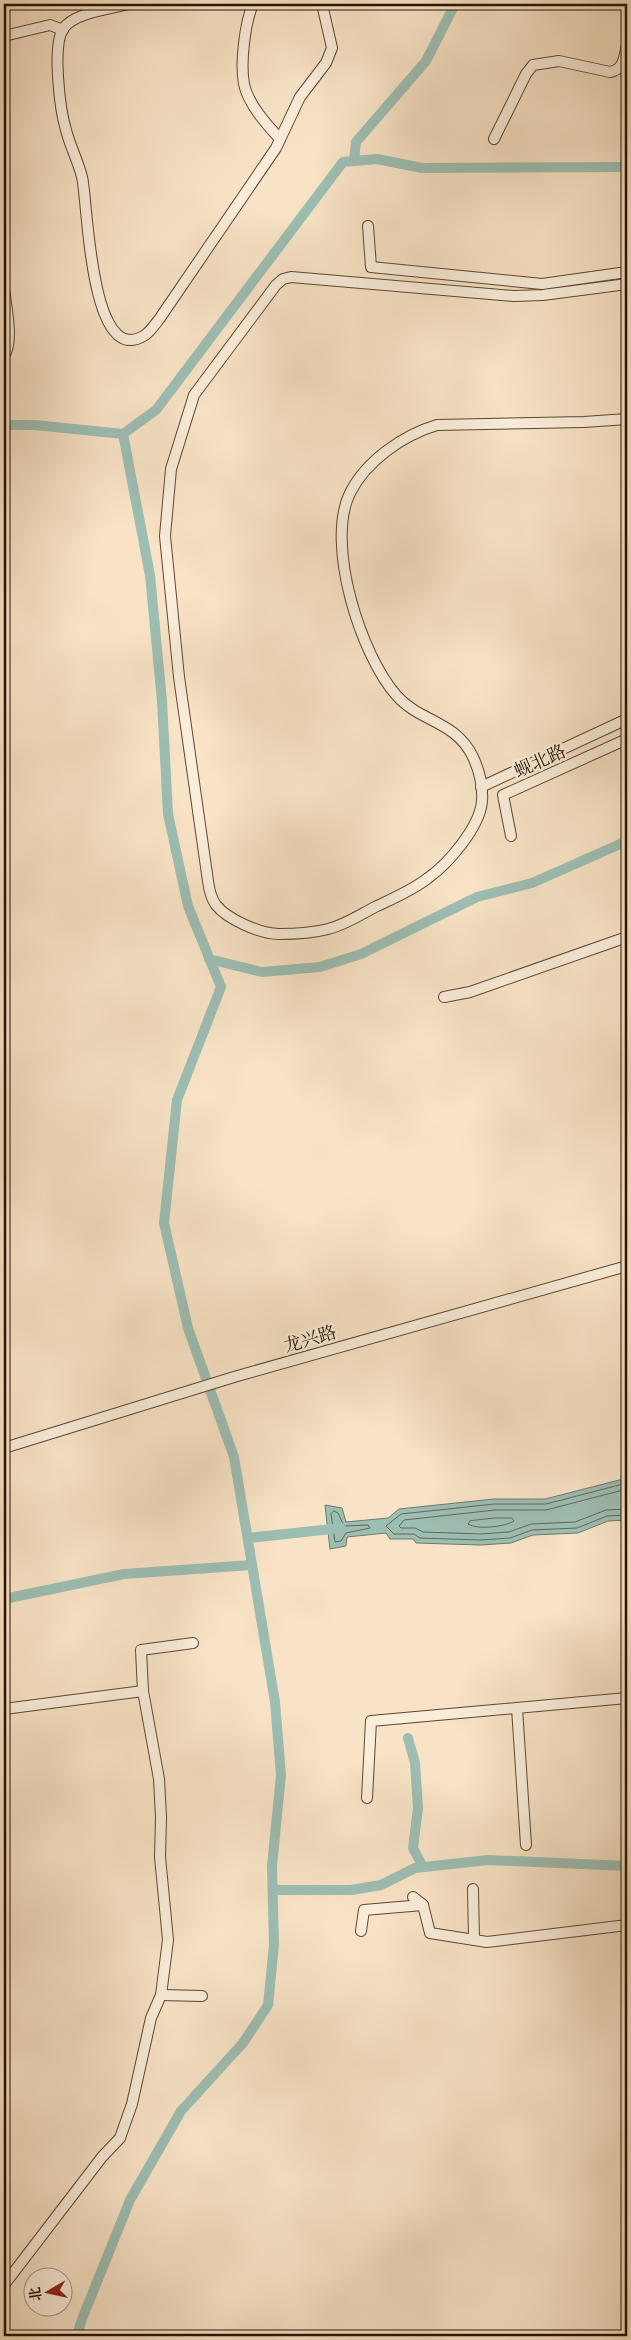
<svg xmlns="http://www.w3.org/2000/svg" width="631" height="2340" viewBox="0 0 631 2340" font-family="'Libre Bodoni','Noto Serif SC',serif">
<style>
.water{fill:#9dbeb3;stroke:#6f796c}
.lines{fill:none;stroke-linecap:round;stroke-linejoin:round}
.shore{stroke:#63685a;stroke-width:1}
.canal{stroke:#9dbeb3;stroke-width:10}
.minor-casing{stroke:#5d4632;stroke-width:12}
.minor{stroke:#faedda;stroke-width:10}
.labels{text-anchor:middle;stroke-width:5;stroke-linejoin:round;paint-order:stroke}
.street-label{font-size:18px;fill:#291201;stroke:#faedda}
</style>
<rect width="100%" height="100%" fill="#f8e3c6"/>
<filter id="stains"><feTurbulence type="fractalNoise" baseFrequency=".004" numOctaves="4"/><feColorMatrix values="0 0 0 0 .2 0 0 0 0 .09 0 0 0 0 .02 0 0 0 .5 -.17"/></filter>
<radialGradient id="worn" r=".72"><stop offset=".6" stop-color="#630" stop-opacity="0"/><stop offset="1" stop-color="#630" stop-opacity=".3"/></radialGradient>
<path class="water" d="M627,1478v42l-19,1 -30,12 -45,2 -22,8 -30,2 -65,-2 -3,-4h-23l-4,-6 -39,4 -1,9 -16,3 -5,-44 17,3 4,14 42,-4 11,-9 95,-10h51z"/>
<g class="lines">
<g class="shore">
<path d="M627,1483l-81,21h-52l-93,10 -15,12 8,8h20l6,4 61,2 29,-2 22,-8 45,-2 30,-12 20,-1"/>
<path d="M627,1489l-81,21h-51l-91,10 -5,6 2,2h14l8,4 58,2 28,-2 22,-8 44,-2 31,-12 21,-1"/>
<path d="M334,1511l4,2 6,13 24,-1 2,3 -24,5 -5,8 -6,1 -4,-28z"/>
<path d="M495,1518h17l2,3c-9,6 -37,9 -46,3l2,-3z"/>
</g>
<g class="canal">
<path d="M354,161l2,-19 70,-81 29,-57"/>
<path d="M4,425h31l88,9 33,-24 187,-248 34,-3 45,9 205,-1"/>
<path d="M209,959l53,13 58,-5 41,-13 116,-57 55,-14 95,-42"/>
<path d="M248,1538l93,-10"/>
<path d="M4,1599l120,-25 128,-9"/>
<path d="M408,1738l7,25 3,45 -5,40 10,19"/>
<path d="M273,1890h78l30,-5 34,-17 73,-8 139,6"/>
<path d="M77,2336l5,-17 48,-119 51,-89 62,-68 25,-38 6,-60 -2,-79 9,-91 -6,-73 -41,-245 -46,-129 -24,-105 13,-123 44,-113 -33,-81 -20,-92 -6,-113 -12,-126 -27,-141"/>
</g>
<defs>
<g id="minor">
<path d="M129,4c-19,5 -56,9 -66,25 -11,18 -3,81 3,101 4,16 12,31 16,47 6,23 7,194 63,158 6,-4 11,-12 15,-17l116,-170 24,-51 26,-34 6,-15 -10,-44"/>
<path d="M253,4c-8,19 -13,59 -9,80 4,20 23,41 36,55"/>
<path d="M4,36l46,-11 13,5"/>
<path d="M494,139l32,-65 7,-9 26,-4 51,11c14,-2 14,-15 17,-27"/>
<path d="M368,226l3,41 171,17 85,-12"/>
<path d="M627,284l-84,11 -29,1 -223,-19 -8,2 -7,6 -82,110 -23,74 -6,67 14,141 29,204c1,8 3,17 8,24 11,14 44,29 63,29 15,0 34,-1 49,-5 17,-4 33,-15 49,-23 17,-8 36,-16 51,-28 20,-14 52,-51 54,-77 1,-14 -3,-31 -9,-44 -17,-36 -53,-35 -76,-61 -36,-40 -72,-152 -47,-203 16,-32 53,-58 87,-68l147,-3 43,-3"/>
<path d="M4,289c2,17 10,53 0,67"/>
<path d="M481,787l146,-68"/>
<path d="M511,836l-8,-41 124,-56"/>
<path d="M444,997l26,-5 157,-55"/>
<path d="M4,1448l230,-71 393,-111"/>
<path d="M143,1691l-2,-41 52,-7"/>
<path d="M517,1708l9,137"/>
<path d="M4,1709l139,-18 16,88 2,38 -1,40 8,83 -7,55 -10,23 -19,86 -12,34 -18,19 -98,128"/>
<path d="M367,1798l4,-77 256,-23"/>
<path d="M473,1889l1,51"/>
<path d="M413,1897l10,8 7,28 57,9 140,-17"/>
<path d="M361,1931l3,-21 59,-5"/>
<path d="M161,1995l41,1"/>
</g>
</defs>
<use href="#minor" class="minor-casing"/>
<use href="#minor" class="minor"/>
</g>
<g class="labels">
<g class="street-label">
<text transform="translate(540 761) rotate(-24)" y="6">蚬北路</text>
<text transform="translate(310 1339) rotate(-16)" y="6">龙兴路</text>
</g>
</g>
<rect width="631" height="2340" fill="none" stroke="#f8e3c6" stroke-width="20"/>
<rect x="5" y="5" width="621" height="2330" fill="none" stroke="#291201" stroke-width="2.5"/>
<rect x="10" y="10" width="611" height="2320" fill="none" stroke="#291201"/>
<g transform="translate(48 2292) rotate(261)"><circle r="24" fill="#faedda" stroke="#a69583"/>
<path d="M0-4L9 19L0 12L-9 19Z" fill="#8f2418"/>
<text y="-8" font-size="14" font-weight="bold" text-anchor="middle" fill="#291201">北</text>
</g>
<rect width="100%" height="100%" filter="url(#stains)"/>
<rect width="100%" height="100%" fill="url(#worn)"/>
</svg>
